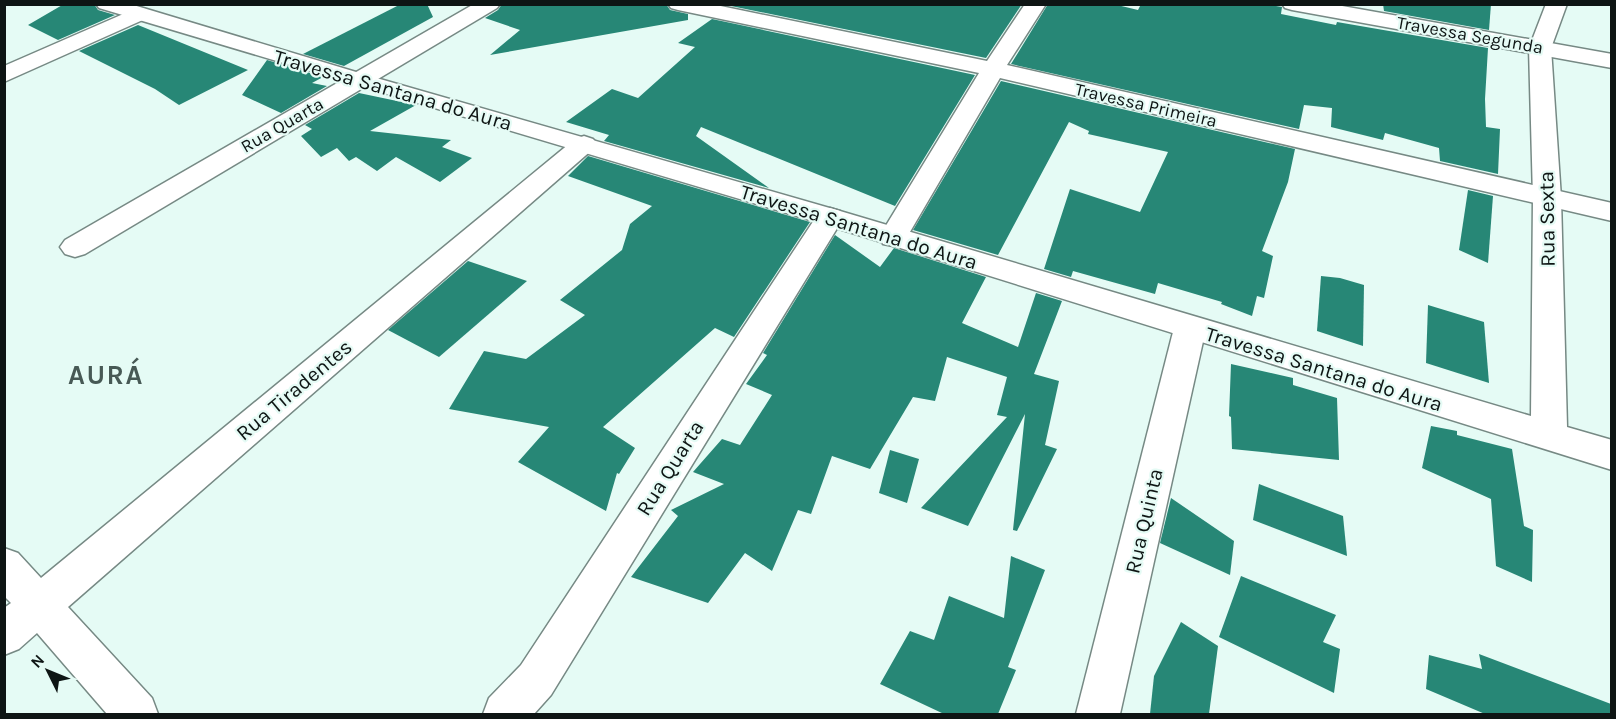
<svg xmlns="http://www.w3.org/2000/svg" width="1616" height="719" viewBox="0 0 1616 719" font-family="Karla,sans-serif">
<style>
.building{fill:#278776}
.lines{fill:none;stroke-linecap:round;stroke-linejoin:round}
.street-casing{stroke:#768984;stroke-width:3}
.secondary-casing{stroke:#768984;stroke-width:3}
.street{fill:#fff;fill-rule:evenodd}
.secondary{fill:#fff;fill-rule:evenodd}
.labels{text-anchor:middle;stroke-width:4.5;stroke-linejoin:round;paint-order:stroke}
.far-street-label{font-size:18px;fill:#0e1514;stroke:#e5fbf5}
.street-label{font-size:21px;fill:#0e1514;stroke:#e5fbf5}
.district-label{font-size:27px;font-weight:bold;letter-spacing:1.5px;fill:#475955;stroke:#e5fbf5}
</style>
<rect width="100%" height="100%" fill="#e5fbf5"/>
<g class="building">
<path d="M64,4h30l4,6 17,5 -57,25 -30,-15z"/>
<path d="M401,4h26l6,13 -89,49 -41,-12z"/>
<path d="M502,4h164l4,6 18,4v6l-198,35 30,-25 -35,-12 13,-8z"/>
<path d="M733,4h289l-36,54 -255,-52z"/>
<path d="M1048,4h65l25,6 3,-6h122l19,3 -1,7 55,11 1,-3 151,26 -3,51 1,28 14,2 -2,45 -58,-13 -1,-13 -54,-15 -2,7 -52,-13 1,-19 -28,-3 -5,24 -288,-65z"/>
<path d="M1383,4h108l-2,26 -105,-19z"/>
<path d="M712,19l263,56 -80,131 -194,-79 -5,9 73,52 -165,-47 5,-6 -43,-13 46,-33 26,9 57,-51 -17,-4z"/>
<path d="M138,25l110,45 -69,35 -24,-16 -76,-38z"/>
<path d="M267,60l56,17 -11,6 15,3 -46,27 -39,-18z"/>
<path d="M1001,81l294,68 -7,33 -26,69 11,5 -9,42 -7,-2 -5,20 -31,-12 1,-2 -64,-19 -3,11 -82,-23 -2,6 -27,-8 26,-80 70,23 28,-60 -80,-18 1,-3 -20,-9 -71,133 -85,-25z"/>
<path d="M359,93l57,12 -46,26 81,9 -9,7 30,11 -32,24 -44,-25 -19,14 -21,-14 -7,4 -12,-13 -16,9 -20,-21 11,-7 -7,-4z"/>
<path d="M588,156l222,66 -76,115 -19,-9 -112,99 32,21 -16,26 -2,-1 -11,38 -88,-49 31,-35 -100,-18 35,-58 42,8 59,-44 -25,-15 62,-50 8,-26 22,-18 -84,-30z"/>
<path d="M1468,190l25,6 -5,67 -29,-13z"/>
<path d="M835,235l45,32 14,-19 92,29 -24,46 56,24 18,-54 26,8 -28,73 25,7 -14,64 12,4 -40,82 -4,-1 12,-116 -57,112 -47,-18 86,-91 -10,-2 10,-38 -60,-20 -12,44 -22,-4 -43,72 -38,-13 -21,58 -13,-4 -26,61 -27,-18 -37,50 -77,-26 47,-61 -7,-6 53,-26 -31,-12 29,-33 18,6 32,-50 -26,-11 21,-29 -4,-2z"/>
<path d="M468,261l59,20 -88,76 -51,-27z"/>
<path d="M1321,276l19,2 24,7 -1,61 -46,-15z"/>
<path d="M1428,305l56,17 5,61 -63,-20z"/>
<path d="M1231,364l62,14v7l44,13 2,62 -107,-11 -1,-32 -2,-1z"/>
<path d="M1431,426l26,5v4l55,14 12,77 9,4 -1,52 -36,-16 -5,-67 -69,-31z"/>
<path d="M890,450l29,9 -12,44 -28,-10z"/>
<path d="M1259,484l84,32 4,40 -94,-36z"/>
<path d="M1171,498l63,43 -4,34 -70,-32z"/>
<path d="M1011,556l34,14 -37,97 8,3 -18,44h-54l-64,-30 30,-53 24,9 15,-44 55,22z"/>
<path d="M1241,576l95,39 -13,27 17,7 -6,44 -115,-56z"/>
<path d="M1181,622l37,24 -9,68h-59l4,-38z"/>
<path d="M1479,654l132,50v10h-126l-59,-25 3,-34 53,14z"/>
</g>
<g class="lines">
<defs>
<g id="street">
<path d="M474,4h26l-3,4 -412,246 -10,3 -10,-3 -5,-7 5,-7z"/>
<path d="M668,4h43l276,57 38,-57h21l-39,61 605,138v18l-612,-143 -93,159 -4,7 -10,2 -10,-2 -4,-7 100,-164 -301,-63 -7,-2z"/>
<path d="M1282,4h49l281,50v14l-320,-58 -7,-2z"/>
<path d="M137,8l8,1 3,5 -3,5 -141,63v-16z"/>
<path d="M584,136l9,3 4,5 -4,5 -525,458 84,91 6,16h-51l-70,-81 -18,16 -15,6v-47l7,-5 -7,-7v-48l14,5 23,25 534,-439z"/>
<path d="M830,208l10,3 4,6 -293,478 -17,19h-51l6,-16 32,-33 299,-454z"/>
<path d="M1190,317l11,3 5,8 -86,386h-44l98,-386 5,-8z"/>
</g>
<path id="secondary" d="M96,4h34l236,71 474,136 691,205 2,-218 -4,-150 17,-44h21l-16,44 10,150 6,229 45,13v30l-792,-247 -721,-215z"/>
</defs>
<use href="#street" class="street-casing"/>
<use href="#secondary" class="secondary-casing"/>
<use href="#street" class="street"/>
<use href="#secondary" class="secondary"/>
</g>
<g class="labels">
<g class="far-street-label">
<text transform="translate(1470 35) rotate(10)" y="6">Travessa Segunda</text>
<text transform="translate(1146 105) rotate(13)" y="6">Travessa Primeira</text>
<text transform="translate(282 125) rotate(-30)" y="6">Rua Quarta</text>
</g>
<g class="street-label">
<text transform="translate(393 90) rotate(16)" y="7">Travessa Santana do Aura</text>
<text transform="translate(1547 219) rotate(-91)" y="7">Rua Sexta</text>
<text transform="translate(859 227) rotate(17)" y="7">Travessa Santana do Aura</text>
<text transform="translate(1324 369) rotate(17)" y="7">Travessa Santana do Aura</text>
<text transform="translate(294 390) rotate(-40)" y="7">Rua Tiradentes</text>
<text transform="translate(670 468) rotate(-58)" y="7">Rua Quarta</text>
<text transform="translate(1144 521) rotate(-77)" y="7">Rua Quinta</text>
</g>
<g class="district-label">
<text x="106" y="384">AURÁ</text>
</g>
</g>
<rect width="1616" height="719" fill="none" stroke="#0e1514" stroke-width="12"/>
<g transform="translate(48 671) rotate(313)" stroke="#e5fbf5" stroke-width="4.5" paint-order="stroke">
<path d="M0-4.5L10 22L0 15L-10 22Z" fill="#0e1514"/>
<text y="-9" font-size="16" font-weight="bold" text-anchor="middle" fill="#0e1514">N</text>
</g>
</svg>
